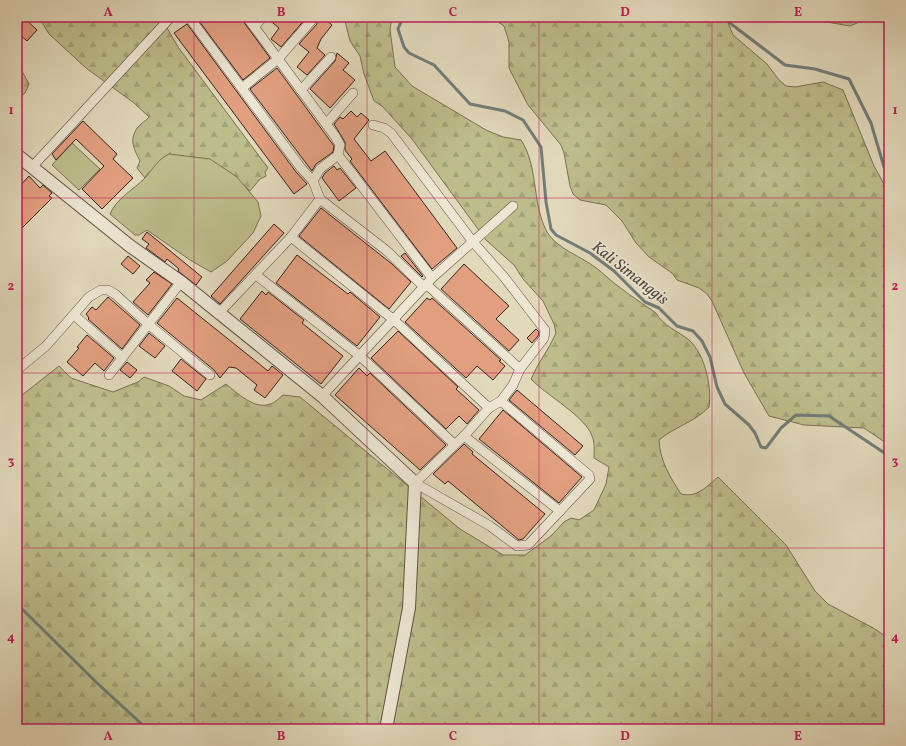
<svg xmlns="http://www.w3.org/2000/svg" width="906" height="746" viewBox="0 0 906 746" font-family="Vollkorn,serif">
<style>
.forest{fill:url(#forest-firs);stroke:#7a7054}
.pitch{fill:#bcbd8b;stroke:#7a7054}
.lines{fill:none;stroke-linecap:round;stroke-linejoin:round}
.stream{stroke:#707d79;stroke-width:3}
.building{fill:#e19f80;stroke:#37231d}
.minor-casing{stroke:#625044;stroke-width:10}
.tertiary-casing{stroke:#625044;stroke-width:14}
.minor{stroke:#ece6d3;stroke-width:9}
.tertiary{stroke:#ece6d3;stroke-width:12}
.grid{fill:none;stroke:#c2185b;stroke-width:1;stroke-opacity:0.55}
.labels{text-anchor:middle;stroke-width:3;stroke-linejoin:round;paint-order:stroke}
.water-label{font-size:16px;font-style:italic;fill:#4f4843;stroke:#ece6d3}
.neatline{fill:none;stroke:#c2185b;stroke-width:1.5}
.grid-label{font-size:13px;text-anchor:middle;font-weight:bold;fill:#c2185b}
</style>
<defs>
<pattern id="forest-firs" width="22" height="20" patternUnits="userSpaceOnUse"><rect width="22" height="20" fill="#bcbd8b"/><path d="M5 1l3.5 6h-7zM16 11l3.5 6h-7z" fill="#a2a278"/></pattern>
</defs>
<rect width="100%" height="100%" fill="#e2d9bb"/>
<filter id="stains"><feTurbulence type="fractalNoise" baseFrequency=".005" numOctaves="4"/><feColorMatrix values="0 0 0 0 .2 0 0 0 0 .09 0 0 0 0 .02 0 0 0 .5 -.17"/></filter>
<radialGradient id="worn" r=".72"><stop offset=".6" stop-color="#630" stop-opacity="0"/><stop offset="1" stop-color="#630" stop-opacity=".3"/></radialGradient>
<g class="forest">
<path d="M39,17h127l-3,4 15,26 90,121 -3,4 1,4 -6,3 -10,12 -11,-10 -2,-4 -72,-21 -20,22 -8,-10 3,-7c-6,-12 -11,-20 -3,-33 3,-4 9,-7 12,-11l-15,-14 -48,-35 -37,-34z"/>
<path d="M344,17h48l-2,13 5,37 17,19 74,44 17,7 18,3c17,26 11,59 24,88 9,21 38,28 55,43 17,16 36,28 56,42 7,13 22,18 33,27 16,14 23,47 20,67 -14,15 -35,20 -50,33 1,21 11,37 22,54 16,4 25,-7 37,-17l68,68 29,46 13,13 47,25 14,10v90h-872v-330l42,-33 12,12 42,14 25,-10 6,-5 25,9 15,10 17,4 25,-16c11,9 29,26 44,20 5,-1 9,-6 13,-9l17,2 160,132 43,26h22l26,-19 13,-14 7,-4 8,2 15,-10 12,-26 3,-17 -15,-9c0,-7 1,-16 -2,-22 -6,-19 -46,-41 -61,-57 7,-17 18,-29 25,-46l-2,-9 -11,-23 -20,-22 -9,-14 -28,-25 -74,-101 -30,-33 -8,-5 -10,-27 -4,-18 -10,-15z"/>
<path d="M477,17h249l7,18 34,29 12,16 7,6 9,1 28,-5 20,8 31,76 15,27v252l-25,-17 -60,-3 -35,-9 -25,-43 -32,-72 -5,-7 -8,-6 -22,-8 -5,-7 -23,-16 -13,-14 -14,-22 -16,-16 -26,-5 -7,-6 -3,-8 -6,-33 -3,-8 -33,-40 -15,-29 -4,-8v-26l-5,-16 -7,-5z"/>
<path d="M815,17h56l-21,9 -29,-5z"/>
<path d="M17,62l12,22 -4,9 -8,7z"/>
</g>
<g class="pitch">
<path d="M72,143l28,26 -21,21 -27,-25z"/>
<path d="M169,154l41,5 27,18 21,25 3,14 -8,17 -26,28 -16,11 -21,-12 -43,-30 -8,5h-4l-25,-21c6,-15 24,-25 35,-36 8,-9 13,-19 24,-24z"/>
</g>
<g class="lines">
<g class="stream">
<path d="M403,17l-5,12 6,18 5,6 25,12 36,39 35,7 18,9 18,27 5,55 5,27 5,6 34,18 24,18 31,31 14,6 18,18 16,5 9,10 8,16 7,30 8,17 24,21 6,8 6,14 5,1 15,-20 15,-13 33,1 60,40"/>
<path d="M722,17l63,48 30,4 34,10 22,44 13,44 5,4"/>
<path d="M17,604l79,78 51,47"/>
</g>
</g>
<g class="building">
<path d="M17,17h6l14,13 -10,11 -10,-9z"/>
<path d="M196,17h44l30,41 -27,22z"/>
<path d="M269,17h38l-26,30 -10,-8 8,-11 -11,-9z"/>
<path d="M317,17h6l9,8 -11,14 -4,9 8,7 -18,20 -10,-8 12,-15 -10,-8 18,-20z"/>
<path d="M187,24l109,148 11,12 -13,10 -120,-161z"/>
<path d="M337,53l12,10 -6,7 12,10 -25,28 -20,-19 25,-28z"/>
<path d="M277,68l57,78 -1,6 -17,12 -4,7 -62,-82z"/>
<path d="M351,111l6,6 4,-4 8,7 -15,19 17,22 14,-10 72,97 -25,21 -82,-108 2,-2 -7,-9v-8l-11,-18 6,-7 3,2z"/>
<path d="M83,121l34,33 -4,5 20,19 -31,31 -20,-20 22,-23 -28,-27 -20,21 -4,-6z"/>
<path d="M334,166l3,4 3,-2 16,20 -17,13 -17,-23 3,-5z"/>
<path d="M29,176l11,12 3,-3 9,8 -3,3 3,2 -35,35v-44z"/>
<path d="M321,208l71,56 19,18 -22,27 -90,-73z"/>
<path d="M274,224l10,9 -64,71 -9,-8z"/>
<path d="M147,232l55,45 -6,8 -18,-14 1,-2 -12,-10 -2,3 -19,-14 3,-4 -7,-5z"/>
<path d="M405,253l18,23 -1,1 -21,-21z"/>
<path d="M297,255l51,39 2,-2 30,25 -23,29 -81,-63z"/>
<path d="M128,256l12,10 -7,8 -12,-10z"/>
<path d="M464,264l45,42 -13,13 23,21 -10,11 -68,-62z"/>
<path d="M154,272l18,12 -24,31 -15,-13 17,-19 -4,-3z"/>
<path d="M262,291l4,4 2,-3 36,28 -2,3 41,33 -22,28 -81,-65z"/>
<path d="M108,297l32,28 -18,24 -34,-30 1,-1 -3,-4 6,-7 4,3z"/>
<path d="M177,298l91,73 4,-5 11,9 -18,23 -11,-8 3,-5 -21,-17 -7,-1 -9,11 -6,-8 -57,-47z"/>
<path d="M427,298l3,2 2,-2 69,62 -2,1 6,5 -12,14 -16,-14 -11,12 -61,-56z"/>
<path d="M536,329l3,3 -1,4 -6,7 -5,-5z"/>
<path d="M398,331l60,56 -2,2 23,21 -12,14 -8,-8 -13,13 -75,-71z"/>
<path d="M149,333l16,13 -10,12 -16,-12z"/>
<path d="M87,335l27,23 -10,13 -9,-8 -12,13 -16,-14 12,-14 -2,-1z"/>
<path d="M181,359l25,20 -9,12 -25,-20z"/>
<path d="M127,362l10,8 -7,8 -10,-8z"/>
<path d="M359,368l8,8 3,-3 76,72 -26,25 -85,-75z"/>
<path d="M517,390l66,56 -8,9 -66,-55z"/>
<path d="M503,410l79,67 -23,26 -80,-64z"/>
<path d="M464,444l9,8 -1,2 73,60 -22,25 -4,1 -71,-59 -3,3 -12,-10z"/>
</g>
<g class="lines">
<defs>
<g id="minor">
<path d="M189,17l112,151 12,13"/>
<path d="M255,26l8,-9"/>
<path d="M242,88l36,-29 34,-39"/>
<path d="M301,90l30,-33"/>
<path d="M326,124l27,-31"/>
<path d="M373,125l11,3 7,5 82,109 31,35 41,53 -1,8 -24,31 -7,16 -12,16 -12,7 -25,28 -49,47 75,43 27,20 11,-1 62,-66 -1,-4 -88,-74"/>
<path d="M338,155l94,123"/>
<path d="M32,167l139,-150"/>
<path d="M320,199l67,52 37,36"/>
<path d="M291,237l103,83 95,88"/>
<path d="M256,275l104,81 94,88"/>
<path d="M427,285l93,84"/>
<path d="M218,314l73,-77 29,-38 -7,-18 7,-12 18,-14 2,-10 -5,-9 -88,-119"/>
<path d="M74,315l48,42"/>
<path d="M17,370l29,-24 43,-49 12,-7h7l7,4 33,30 62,51"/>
<path d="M109,375l72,-93"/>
<path d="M322,396l110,-118 81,-72"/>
<path d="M464,436l96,75"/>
</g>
<path id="tertiary" d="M17,155l113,91 51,36 141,114 93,87 -6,125 -23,121"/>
</defs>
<use href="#minor" class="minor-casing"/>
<use href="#tertiary" class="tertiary-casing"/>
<use href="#minor" class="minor"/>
<use href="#tertiary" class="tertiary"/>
</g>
<path class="grid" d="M194,17v712M367,17v712M539,17v712M712,17v712M17,198h872M17,373h872M17,548h872"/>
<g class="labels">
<g class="water-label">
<text transform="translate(631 272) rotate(38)" y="6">Kali Simanggis</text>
</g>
</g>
<rect width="906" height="746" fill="none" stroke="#e2d9bb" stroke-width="44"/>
<rect x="22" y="22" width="862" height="702" class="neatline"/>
<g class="grid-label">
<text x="108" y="16">A</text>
<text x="281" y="16">B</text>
<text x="453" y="16">C</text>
<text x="625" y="16">D</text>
<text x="798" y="16">E</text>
<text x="11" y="114">1</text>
<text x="895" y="114">1</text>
<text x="11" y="290">2</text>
<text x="895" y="290">2</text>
<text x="11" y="465">3</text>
<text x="895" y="465">3</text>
<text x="11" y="641">4</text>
<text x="895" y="641">4</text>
<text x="108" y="740">A</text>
<text x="281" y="740">B</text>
<text x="453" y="740">C</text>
<text x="625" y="740">D</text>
<text x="798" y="740">E</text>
</g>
<rect width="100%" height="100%" filter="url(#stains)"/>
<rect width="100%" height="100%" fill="url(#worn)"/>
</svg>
